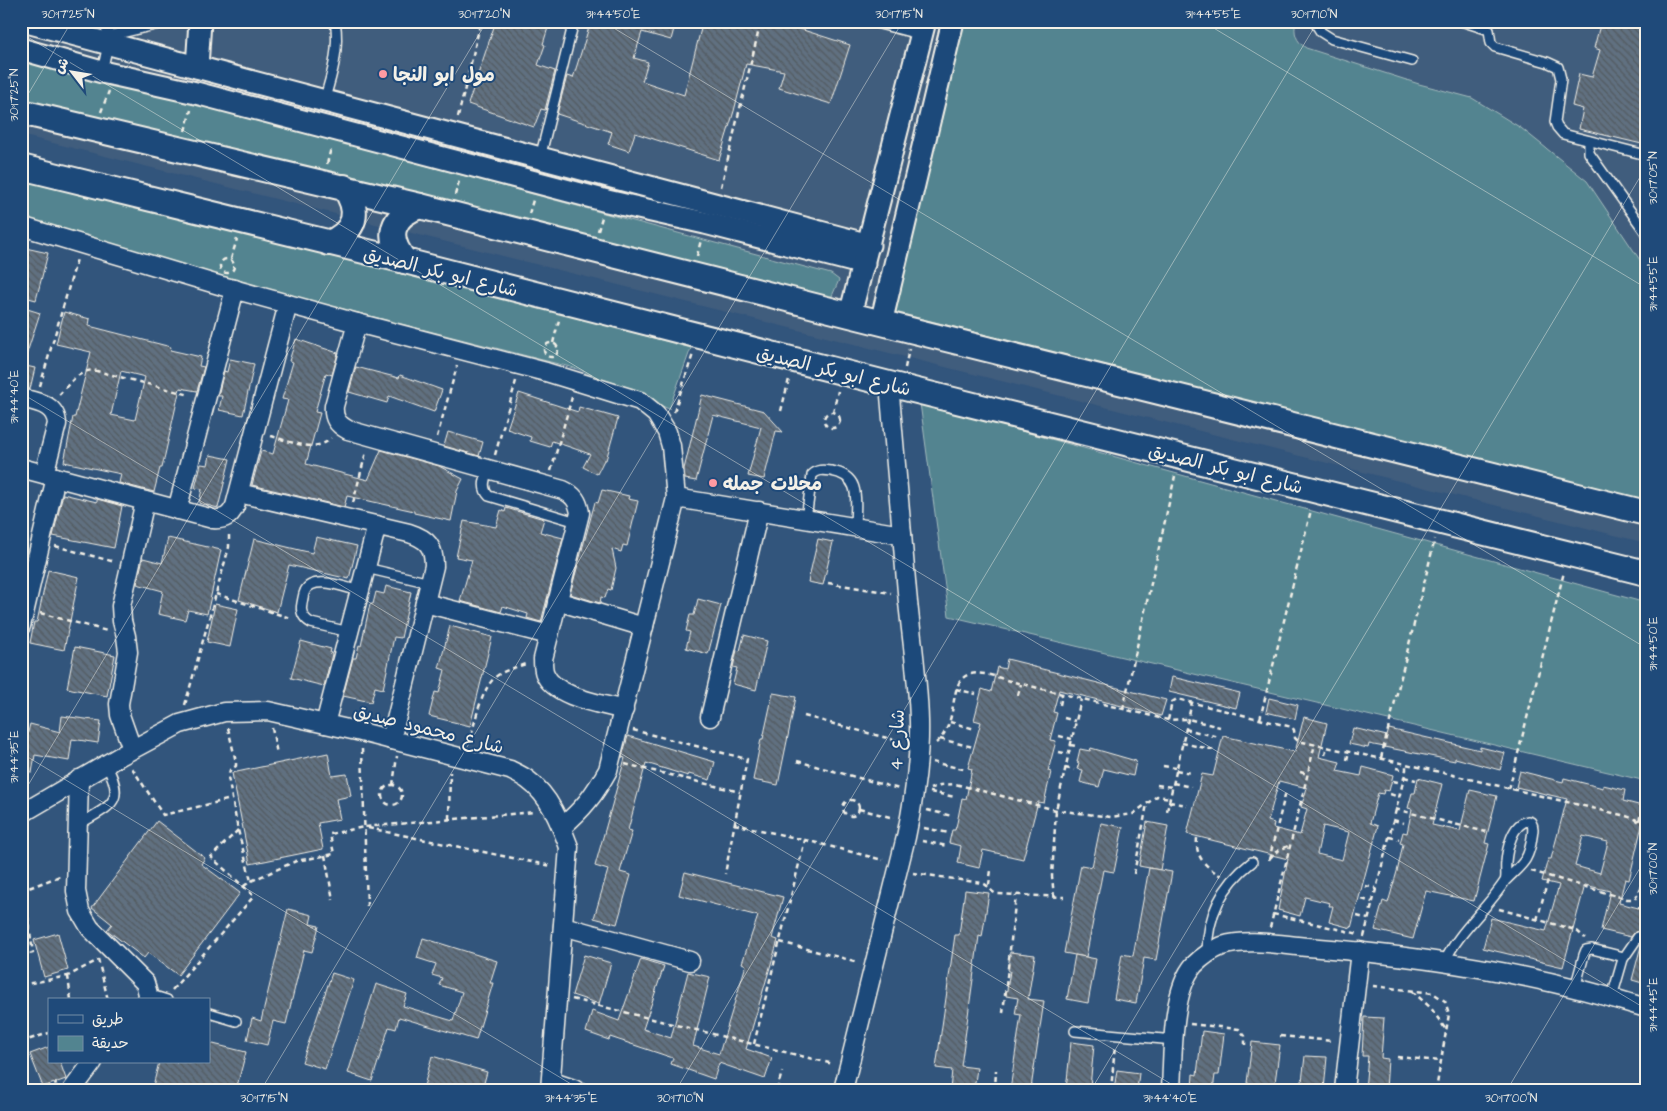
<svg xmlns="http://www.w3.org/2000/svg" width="1667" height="1111" viewBox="0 0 1667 1111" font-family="'Architects Daughter','Playpen Sans Arabic',sans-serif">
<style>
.built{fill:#405d7d}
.green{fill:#528490;stroke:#a3babc}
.building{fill:url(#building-back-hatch);stroke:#f4f1e8;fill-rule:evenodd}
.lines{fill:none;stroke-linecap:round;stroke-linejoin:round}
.service-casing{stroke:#f4f1e8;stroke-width:12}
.minor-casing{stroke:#f4f1e8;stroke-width:21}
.tertiary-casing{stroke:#f4f1e8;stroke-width:25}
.secondary-casing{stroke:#f4f1e8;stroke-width:28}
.path{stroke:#f4f1e8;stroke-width:2.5;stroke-dasharray:5 4;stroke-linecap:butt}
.service{stroke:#1f4a7a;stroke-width:9}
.minor{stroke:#1f4a7a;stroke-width:18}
.tertiary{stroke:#1f4a7a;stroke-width:21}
.secondary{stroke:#1f4a7a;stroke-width:24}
.ticks{fill:none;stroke:#f4f1e8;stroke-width:1;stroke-opacity:0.45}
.poi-dot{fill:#ff9aa2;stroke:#1f4a7a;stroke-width:2}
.labels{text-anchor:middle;stroke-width:4;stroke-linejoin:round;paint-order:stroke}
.poi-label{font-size:19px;font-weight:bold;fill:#f4f1e8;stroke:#1f4a7a;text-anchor:start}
.street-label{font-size:19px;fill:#f4f1e8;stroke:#1f4a7a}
.neatline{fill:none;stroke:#f4f1e8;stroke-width:2}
.ticks-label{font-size:12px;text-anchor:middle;fill:#f4f1e8}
</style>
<defs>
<pattern id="building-back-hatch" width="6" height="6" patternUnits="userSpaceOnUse" patternTransform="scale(1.25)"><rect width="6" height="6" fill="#607080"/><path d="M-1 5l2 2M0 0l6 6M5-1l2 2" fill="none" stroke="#535a60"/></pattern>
</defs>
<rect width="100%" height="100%" fill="#32557c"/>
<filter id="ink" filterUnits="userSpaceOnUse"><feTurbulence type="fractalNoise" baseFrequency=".02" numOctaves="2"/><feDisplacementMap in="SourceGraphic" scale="10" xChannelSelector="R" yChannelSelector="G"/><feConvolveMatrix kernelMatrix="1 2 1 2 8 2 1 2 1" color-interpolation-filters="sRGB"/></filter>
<g filter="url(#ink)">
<path class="built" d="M21,21h1625v522l-1625,-408z"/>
<g class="green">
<path d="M960,21h336c-3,12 0,20 10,27l113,36 53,14 49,30 66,53 59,88v232l-751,-189 60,-274z"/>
<path d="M21,57l810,217 8,6 -7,16 -16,1 -795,-196z"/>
<path d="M21,178l392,95 278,75 -22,61 -91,-40 -384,-98 -173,-55z"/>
<path d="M920,403l726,200v178l-697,-165z"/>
</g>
<g class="building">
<path d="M496,21h54l-7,23 2,1 -7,20 17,6 -10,39 -4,-1 -7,18 -66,-23z"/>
<path d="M591,21h85l-5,19 -29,-8 -8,26 14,4 -6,19 42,14 19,-74h72l75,24 -19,59 -52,-16 5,-17 -38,-7 -12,47 -15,49 -84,-27 -6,18 -21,-7 4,-12 -55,-18 10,-38 6,2z"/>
<path d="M1601,21h45v124l-67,-16 4,-20 -11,-3 7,-32 13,3 8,-27 -6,-2z"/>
<path d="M21,247l27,6 -12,47 -15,-4z"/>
<path d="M21,307l19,6 -16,49h-3z"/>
<path d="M64,312l26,7 -1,7 82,21 -1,3 31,7 -2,9 5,1 -7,24 -17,-3 -18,80h-2l-6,24 -35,-9 2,-9 -57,-12 9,-45h2l16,-65 -35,-8zM121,371l24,6 -10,43 -24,-5z"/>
<path d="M296,339l42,14 -6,22 -6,-2 -11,39 5,1 -14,51 62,16 13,-30 58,16 24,13 -6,12 -6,30 -37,-8v-2l-67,-15 -3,11 -92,-22 9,-34 12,3 15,-54 -6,-1 11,-37 -4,-1z"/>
<path d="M230,359l24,5 -11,51 -24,-5 3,-14h-4l6,-25 3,1z"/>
<path d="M21,365l14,3 -5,21 -9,-1z"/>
<path d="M356,367l43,11 1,-3 42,15 -8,22 -45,-16 -2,7 -38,-11z"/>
<path d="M519,393l59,19 1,-5 39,11 -12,42h-2l-7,14 -14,-7 7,-13 -38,-13 -2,6 -20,-6 1,-4 -24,-8z"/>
<path d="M702,395l62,16 19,21 -7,-1 -12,48 -16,-3 13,-49 -48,-12 -17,66 -11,-2 -1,-10z"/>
<path d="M448,432l35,10 -4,14 -35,-10z"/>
<path d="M210,455l20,4 -12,49 -19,-5 3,-14 -7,-1 6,-24 7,1z"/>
<path d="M602,490l27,6 -1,3 10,2 -11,45 -4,-1 -2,7 -9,-3 4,19 -5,22 -3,-1 -3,9 -4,-1 -1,6 -30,-9 25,-92 3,1z"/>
<path d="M63,494l34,8v-3l25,7 -8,42 -61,-12z"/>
<path d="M506,508l38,11 -4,13 23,6 -22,84 -14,-4 1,-4 -25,-8 -2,6 -41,-11 12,-41 -16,-3 8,-36 32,6 5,-17 4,2z"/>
<path d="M316,537l41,9 -8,33 -60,-14 -12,47 -38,-12 15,-61 58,14z"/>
<path d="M168,538l53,12 -14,64 -19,-4 -3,10 -27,-6 5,-23 -26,-7 6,-26 19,5z"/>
<path d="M818,539l15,3 -10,43 -15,-3z"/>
<path d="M48,570l31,7 -15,73 -34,-7 4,-21h3z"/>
<path d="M386,586l25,6 -10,46 -7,-1 -11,52 -8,-2 -4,15 -28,-6 10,-38h3l3,-13 2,1 9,-42h3l3,-12 8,2z"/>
<path d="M698,599l23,6 -13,49 -22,-6 4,-16 -4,-1 4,-16h4z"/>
<path d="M215,604l23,5 -8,38 -23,-5z"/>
<path d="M450,626l42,11 -22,89 -41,-10 6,-24 4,1 6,-23 -6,-2z"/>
<path d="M744,635l23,6 -11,49 -23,-6 4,-16 -4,-1 4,-17 3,1z"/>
<path d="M301,641l30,8 -1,4 2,1 -8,32 -33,-8z"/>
<path d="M75,647l40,8 -8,41 -40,-8z"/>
<path d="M1007,659l24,6 -1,1 136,34 -5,16 -102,-26 -6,22 4,1 -7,27 6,1 -8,30 3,1 -7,31 -6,-1 -15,57 -40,-9 -4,18 -21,-5 3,-17 -12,-3 3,-13h3l2,-7 5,-25 4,1 6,-30 -4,-1 13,-46 -7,-2 8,-31 9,3 6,-25 8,2z"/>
<path d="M1172,677l68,16 -4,15 -67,-16z"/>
<path d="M773,693l23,4 -18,88 -25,-5 8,-41h2z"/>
<path d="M1269,698l29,7 -3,14 -29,-7z"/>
<path d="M62,716l39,5 -3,22 -26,-4 -3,22 -34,-6 -3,18 -11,-2v-23h3l6,-24 30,8z"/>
<path d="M1304,717l23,6 -8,34 21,5 -3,9 24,5 2,-9 30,8 -4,16 -5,-1 -1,4 -5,-1 -8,30 8,3 -27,102 -22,-6 4,-16h-4l1,-3 -25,-6 -5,19 -22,-6 10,-51 -101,-25 15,-60 11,2 10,-40 72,16zM1279,781l28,7 -6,19 6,2 -7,26 -27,-7 1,-5 -6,-2zM1323,826l26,6 -7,28 -25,-6z"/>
<path d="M1353,728l34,8 2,-7 91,21v-3l25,6 -5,17 -45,-12v3l-86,-17 -1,4 -19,-4z"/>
<path d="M628,736l87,26 -5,18 -21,-6 -1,2 -42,-13 -18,67 4,1 -12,41 11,3 -14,49 -23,-6 14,-48 -13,-4 30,-108 -3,-1z"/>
<path d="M1091,748l45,13 -3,15 -29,-7 -5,18 -19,-5 3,-12 -6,-1 2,-6 -2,-1 3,-13 10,2z"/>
<path d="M328,753l4,23 15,-2 4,22 -15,3 4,20 -22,4 5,26 -73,15 -18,-91z"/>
<path d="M1520,771l43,11 1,-4 39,10v-3l22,5 -2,11 23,6v14h-3l-14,59 -4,-1 -6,24 27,7v30h-3v-6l-4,-3 -4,1 -4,5 -30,-7 9,-39 -25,-6 -22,82 -80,-19 8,-30 55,13 13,-46 -17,-4 6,-22h3l16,-60 -51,-12zM1583,836l25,6 -8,31 -25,-7z"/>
<path d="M1418,778l24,6 -10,41 28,6 10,-41 27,6 -12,47 4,1 -15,57 -48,-10 -13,48 -38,-9 8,-29 5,2 10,-35 5,-24 -3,-1 3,-11 4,1 5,-24 -4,-1 4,-15h3z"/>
<path d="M157,821l48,37 -4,6 39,29 -62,82 -30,-22 -4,5 -37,-28 5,-6 -20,-16z"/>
<path d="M1147,822l21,4 -8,44 -21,-4z"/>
<path d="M1101,823l22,4 -9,45 -11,-2 -17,87 -22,-4 17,-88 11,2z"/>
<path d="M1149,868l23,4 -16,88 -12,-2 -8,45 -22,-4 8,-45 11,2z"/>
<path d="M685,872l98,25 -11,41 6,2 -32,109 26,9 -7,21 -46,-16 -5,16 -43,-15 2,-6 -63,-21 -1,3 -23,-8 6,-21 27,10 22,-62 23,7 -21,63 28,9 17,-66 22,5 -17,69 26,8 27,-89 -4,-2 16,-47 -79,-21z"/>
<path d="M965,890l24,3 -7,44 -3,-1 -18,130 16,2 -3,22h-24l2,-20 -16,-2 19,-133h4z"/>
<path d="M288,909l24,6 -2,9 9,2 -7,26 -8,-2 -18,74 -13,-3 -6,24 -20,-5 5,-22 9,3z"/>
<path d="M58,933l10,37 -24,7 -10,-37z"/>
<path d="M423,938l74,23 -7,22h3l-17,57 -77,-23 -3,12 -7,-2 -17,54 -24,-8 28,-89 31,10 -4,12 50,15 9,-29 -23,-7 3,-7 -10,-3 4,-11 -19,-6z"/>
<path d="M1642,942h4v42l-14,-4z"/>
<path d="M1010,952l25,3 -7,44 16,2 -13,87 -6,-1v3h-15l11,-75 -6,-1 3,-16 -12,-2 4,-25h-2z"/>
<path d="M584,955l27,8 -12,41 -27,-9z"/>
<path d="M1075,955l21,4 -8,44 -21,-4z"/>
<path d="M332,973l22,7 -29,89 -23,-7z"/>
<path d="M1364,1017l20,1 -3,40 7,1 -2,31h-21l3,-34h-6z"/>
<path d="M1202,1031l22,3 -5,41h-4l-2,15h-21l1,-16 4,1z"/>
<path d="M1071,1042l23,3 -4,42 -8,-1v4h-16z"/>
<path d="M1252,1042l28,3 -6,45h-18l1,-5 -10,-2z"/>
<path d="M209,1043l37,9 -10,38h-84l7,-28h50z"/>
<path d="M49,1047v15h11l6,17 -23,8 -13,-33z"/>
<path d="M432,1056l55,16 -5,18 -20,-6 -1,6h-38z"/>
<path d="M1305,1056l22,1 -3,33h-23z"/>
<path d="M1117,1070l22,3 -2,17h-23z"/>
</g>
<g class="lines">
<defs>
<g id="service">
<path d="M868,21l54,14"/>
<path d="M1314,21l7,11 11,7 80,22"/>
<path d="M1461,21l28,9 2,13 4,4 52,15 11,5 3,12 -6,43 2,5 6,7 83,21"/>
<path d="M108,36l64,-15"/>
<path d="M102,72l6,-28 -1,-23"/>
<path d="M324,101c8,-26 16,-53 11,-80"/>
<path d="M1589,141v12l57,80"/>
<path d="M540,158l34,-137"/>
<path d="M488,469c-3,10 -7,19 1,27l88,26"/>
<path d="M806,519l6,-44c6,-6 11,-5 19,-4 32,5 24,31 24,56"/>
<path d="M366,568l64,15"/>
<path d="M349,632l-38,-9c-8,-5 -11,-11 -9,-20 1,-4 1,-8 3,-12 8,-17 41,-3 55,0"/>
<path d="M78,825c32,-20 49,-21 28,-61"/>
<path d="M1207,954c0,-38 15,-69 45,-92"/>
<path d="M1445,961c14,-30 42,-52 60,-80 2,-4 0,-13 1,-19 1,-12 6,-39 22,-41l3,1c3,5 2,9 1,15 -3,24 -10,27 -26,43"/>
<path d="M1575,988l9,-33 2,-5 6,-1 32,8"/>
<path d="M148,994l19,6"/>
<path d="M1612,997l11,-38 15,-22"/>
<path d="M209,1013l27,8"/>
<path d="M1075,1031l99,9"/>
<path d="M552,1077l24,8 8,5"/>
</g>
<g id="minor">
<path d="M21,226l201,60 135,37 189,49 94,29 16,13 11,18 4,14 5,52 -68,272c-14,25 -24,38 -46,57"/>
<path d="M357,323l-23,83c-1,12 3,18 14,24l215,60c11,5 15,11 17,23l-37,146c0,4 0,11 2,15 9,23 57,30 79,36"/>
<path d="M21,398c16,4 35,6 36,26l-13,50"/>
<path d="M21,468l192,51c12,1 17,-3 22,-13l53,-202"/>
<path d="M239,493l170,40c19,6 25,14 25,33l-43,174"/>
<path d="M676,498l226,37"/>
<path d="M177,510l58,-221"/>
<path d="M557,601l87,26"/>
<path d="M425,603l124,32"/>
<path d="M21,626l35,-149"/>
<path d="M710,717l49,-206"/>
<path d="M325,724l52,-199"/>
<path d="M132,749l-12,-34 -1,-11 9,-52 -2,-16 -4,-15 -1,-15 24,-105"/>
<path d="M79,779l-3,112 4,20 10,17 55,55 3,11 -1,6"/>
<path d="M21,814l101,-59 58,-31 44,-12 44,-1 93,21 149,38c6,3 13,6 18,10 22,16 32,43 41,67l-19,243"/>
<path d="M563,926l127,35"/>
<path d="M72,1090l21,-28"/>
<path d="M843,1090l63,-253c8,-38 14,-77 13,-116 -1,-44 -8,-86 -12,-129 -6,-69 -12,-139 -18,-208"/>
<path d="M1171,1090c2,-34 0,-99 23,-125 8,-8 18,-15 28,-19 26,-8 59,-1 86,1 115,9 228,26 338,61"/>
<path d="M1344,1090l16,-139"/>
</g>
<g id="tertiary">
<path d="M23,21l846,224"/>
<path d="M21,49l81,23 94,21 411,108 98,22 159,41"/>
<path d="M197,67l3,-46"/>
<path d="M850,315l75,-294"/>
<path d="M881,323l72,-302"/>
</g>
<g id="secondary">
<path d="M21,112l399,94 430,109 796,198"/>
<path d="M21,167l384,94 484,123 757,189"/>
<path d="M329,243c27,-12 32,-31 15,-56"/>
<path d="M405,261c-20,-24 -14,-45 15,-55"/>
</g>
</defs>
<use href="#service" class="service-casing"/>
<use href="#minor" class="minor-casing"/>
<use href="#tertiary" class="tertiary-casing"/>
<use href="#secondary" class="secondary-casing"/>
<g class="path">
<path d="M101,112l8,-21"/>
<path d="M458,117l23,-96"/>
<path d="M185,131l6,-21"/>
<path d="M327,164l4,-16"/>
<path d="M721,187l40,-166"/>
<path d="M455,195l4,-14"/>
<path d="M529,214l4,-14"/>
<path d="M598,231l4,-14"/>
<path d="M697,256l4,-16"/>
<circle cx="227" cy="266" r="7"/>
<path d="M231,259l6,-20"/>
<circle cx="551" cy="350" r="7"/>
<path d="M553,343l6,-23"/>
<path d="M905,368l4,-19"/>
<path d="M40,386l37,-127"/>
<path d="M59,395c10,-11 18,-23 34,-25l97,25"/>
<path d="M781,411l8,-32"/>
<path d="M674,412l19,-58"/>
<path d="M833,412l5,-21"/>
<circle cx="832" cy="420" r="8"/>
<path d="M271,436c18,5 45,18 60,2"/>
<path d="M437,437l20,-71"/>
<path d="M495,455l21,-74"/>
<path d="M551,471l21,-74"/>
<path d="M353,503l13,-51"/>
<path d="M55,546l60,16"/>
<path d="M828,583l63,10"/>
<path d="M216,594l77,25"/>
<path d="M40,613l67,18"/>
<path d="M956,689l20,5"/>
<path d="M1018,695l3,-11"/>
<path d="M185,705l44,-158v-15"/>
<path d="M1060,705l2,-10"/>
<path d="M1123,709l52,-233"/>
<path d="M804,716l98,26"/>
<path d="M1064,718l12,3"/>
<path d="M1260,719l51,-209"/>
<path d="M1168,720l4,-18 5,-3 115,28 2,3 1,8 3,3 108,23 220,52 9,3 11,7"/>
<path d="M950,722l25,7"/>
<path d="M228,728l8,34v4l-6,4 -2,7 10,53 13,51"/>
<path d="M272,728l5,26"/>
<path d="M1185,729l34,8"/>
<path d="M633,730l114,29 -22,115"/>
<path d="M1059,736l13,3"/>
<path d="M940,739l33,8"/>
<path d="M469,743c6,-19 12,-57 29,-68 9,-6 20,-8 30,-12"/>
<path d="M936,743c33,-28 -3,-90 70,-63l162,40 20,-1 32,8"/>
<path d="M1182,743l33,7"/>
<path d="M1070,745l6,1"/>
<path d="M362,749l5,157"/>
<path d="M1059,752l9,2"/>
<path d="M1325,755l2,-8"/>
<path d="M1381,758l54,-219"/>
<path d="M1347,760l2,-9"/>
<path d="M797,761l102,28"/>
<path d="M932,762l35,8"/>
<path d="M625,764l115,28"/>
<path d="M1163,766l13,2"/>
<path d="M132,768l31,47 68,-16"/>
<path d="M1065,768l9,2"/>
<path d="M1396,768l10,2"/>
<path d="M1176,770l15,3"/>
<path d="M1300,772l8,2"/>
<path d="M1404,777l12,3"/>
<path d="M1393,781l9,2"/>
<path d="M1173,783l18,4"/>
<circle cx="392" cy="795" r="10"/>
<path d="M393,785l4,-29"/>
<path d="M1157,785l15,2"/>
<path d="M930,789l10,-4 15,-1 101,26 55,7 22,-3 24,-18 13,2"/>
<path d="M1509,789l55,-217"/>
<path d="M930,792l25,5"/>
<path d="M1390,794l9,3"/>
<circle cx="851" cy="808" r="8"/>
<path d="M1169,802l18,3"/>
<path d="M859,809l35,9"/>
<path d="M1395,809l91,23"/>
<path d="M927,810l25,6"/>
<path d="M1167,811l25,-109"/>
<path d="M449,819l1,-47"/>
<path d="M1393,820l11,3"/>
<path d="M1639,821l7,-27"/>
<path d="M734,824l71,16 78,20"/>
<path d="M368,828l183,38"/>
<path d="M924,828l25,5"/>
<path d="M1389,837l10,2"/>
<path d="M1197,838c-2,19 8,28 24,38"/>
<path d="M922,841l25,5"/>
<path d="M325,855l8,45"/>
<path d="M1269,859l7,-7 14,-7"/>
<path d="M1269,860l17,-69"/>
<path d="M1646,862l-5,21 5,4"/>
<path d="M1531,871l96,28h8l7,-13"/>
<path d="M913,873l69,10c7,2 8,9 15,11l67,3"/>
<path d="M1134,874l13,-70"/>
<path d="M989,885l2,-15"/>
<path d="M244,886l7,-5 45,-20 38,-7 -4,-20 34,-7 170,-15"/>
<path d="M1365,886l11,2"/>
<path d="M21,891l39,-15"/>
<path d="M1054,897l-2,-21 4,-66 25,-111"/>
<path d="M1362,899l10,3"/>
<path d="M1640,899l6,1"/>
<path d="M1638,908l8,2"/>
<path d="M1499,909l73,20 5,2 8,7"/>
<path d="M1273,914l86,20"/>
<path d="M1357,916l11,3"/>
<path d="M1537,920l12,-44"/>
<path d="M1643,926l3,-9"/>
<path d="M1270,928l45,-184"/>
<path d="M1364,937l42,-167v-6"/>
<path d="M780,942l78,20"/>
<path d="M21,956l12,-3 -9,-62"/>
<path d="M98,959l10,41"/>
<path d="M68,976l3,24"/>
<path d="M21,985l47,-9 30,-16"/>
<path d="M1373,986l60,7 12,8 4,13 -13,76"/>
<path d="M172,990l82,-94 -43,-39 27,-27"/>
<path d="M1412,991l19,17 15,22"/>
<path d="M572,999l261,65"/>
<path d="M1003,1013l13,-118"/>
<path d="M1190,1024l49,5 6,7v9"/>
<path d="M1280,1036l53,5"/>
<path d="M21,1042l28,-9"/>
<path d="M754,1044l51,-204"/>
<path d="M1397,1057l44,4"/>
<path d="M37,1090l20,-6"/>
<path d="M777,1090l5,-18"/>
<path d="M995,1090l1,-20"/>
<path d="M1111,1090l4,-44"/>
</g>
<use href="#service" class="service"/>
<use href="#minor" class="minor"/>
<use href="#tertiary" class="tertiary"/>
<use href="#secondary" class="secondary"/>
</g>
</g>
<path class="ticks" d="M602,21l1044,627M1202,21l444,267M21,33l1625,976M21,106l51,-85M21,393l1160,697M21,753l560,337M21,797l466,-776M261,1090l642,-1069M676,1090l642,-1069M1091,1090l555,-923M1507,1090l139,-232"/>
<g class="poi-dot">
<circle cx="383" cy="74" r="5"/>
<circle cx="713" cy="483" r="5"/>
</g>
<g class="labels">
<g class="poi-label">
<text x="393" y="81">مول ابو النجا</text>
<text x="723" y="490">محلات جمله</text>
</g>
<g class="street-label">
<text transform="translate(441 271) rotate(14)" y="7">شارع ابو بكر الصديق</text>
<text transform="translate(834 370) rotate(14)" y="7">شارع ابو بكر الصديق</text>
<text transform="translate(1226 468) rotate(14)" y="7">شارع ابو بكر الصديق</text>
<text transform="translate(429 728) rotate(14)" y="7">شارع محمود صديق</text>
<text transform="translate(896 740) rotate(-88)" y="7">شارع 4</text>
</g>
</g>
<rect width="1667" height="1111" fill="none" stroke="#1f4a7a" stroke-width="55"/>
<rect x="48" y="998" width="162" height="65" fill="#1f4a7a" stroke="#748da6"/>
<rect x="58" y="1015" width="25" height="8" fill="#1f4a7a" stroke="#748da6"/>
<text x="92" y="1024" font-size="15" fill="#f4f1e8">طريق</text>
<rect x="58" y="1036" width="25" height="15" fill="#528490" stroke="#748da6"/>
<text x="92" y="1048" font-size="15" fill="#f4f1e8">حديقة</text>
<g transform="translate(72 72) rotate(301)" stroke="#1f4a7a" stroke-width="4" paint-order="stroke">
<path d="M0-4L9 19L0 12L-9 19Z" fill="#f4f1e8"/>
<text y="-8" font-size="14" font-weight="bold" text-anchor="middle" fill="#f4f1e8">ش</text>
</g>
<rect x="28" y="28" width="1612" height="1056" class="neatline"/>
<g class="ticks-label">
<text x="68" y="18">30°17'25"N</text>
<text x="484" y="18">30°17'20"N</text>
<text x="613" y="18">31°44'50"E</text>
<text x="899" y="18">30°17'15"N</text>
<text x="1213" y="18">31°44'55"E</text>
<text x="1314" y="18">30°17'10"N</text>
<text transform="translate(14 95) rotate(-90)" y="4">30°17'25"N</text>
<text transform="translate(1653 178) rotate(-90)" y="4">30°17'05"N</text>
<text transform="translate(1653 284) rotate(-90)" y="4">31°44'55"E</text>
<text transform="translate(14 397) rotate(-90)" y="4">31°44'40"E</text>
<text transform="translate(1653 644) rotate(-90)" y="4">31°44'50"E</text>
<text transform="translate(14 757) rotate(-90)" y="4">31°44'35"E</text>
<text transform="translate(1653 869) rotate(-90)" y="4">30°17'00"N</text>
<text transform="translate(1653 1005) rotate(-90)" y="4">31°44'45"E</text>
<text x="264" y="1102">30°17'15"N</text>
<text x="571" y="1102">31°44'35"E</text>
<text x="680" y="1102">30°17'10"N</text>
<text x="1170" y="1102">31°44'40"E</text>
<text x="1511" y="1102">30°17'00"N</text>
</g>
</svg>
